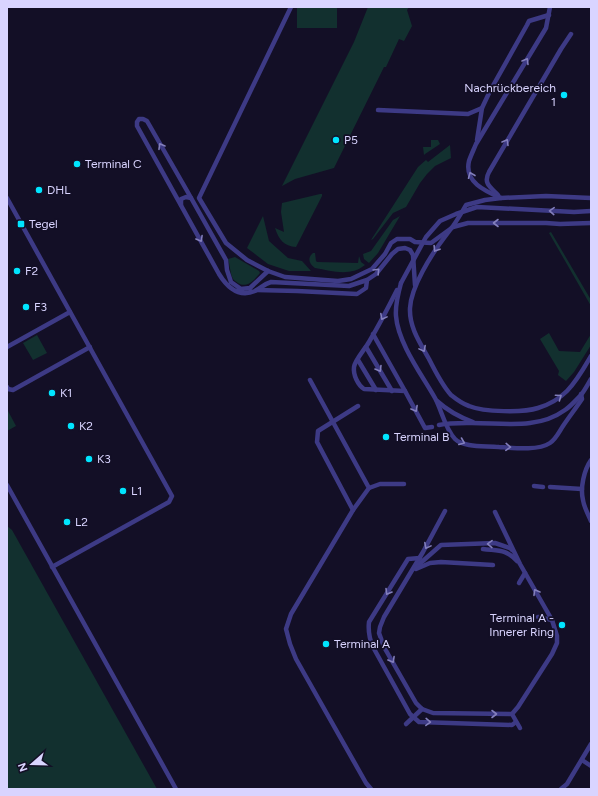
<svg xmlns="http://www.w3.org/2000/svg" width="598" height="796" viewBox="0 0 598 796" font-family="Figtree,sans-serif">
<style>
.green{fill:#12302f}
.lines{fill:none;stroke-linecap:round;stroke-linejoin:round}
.lane{stroke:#3d3a85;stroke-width:4.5}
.lane-bridge{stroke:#3d3a85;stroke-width:4.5}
.oneway{stroke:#837fbc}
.poi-dot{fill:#00e5ff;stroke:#130f26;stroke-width:1.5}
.labels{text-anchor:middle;stroke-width:3.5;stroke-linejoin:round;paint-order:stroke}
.poi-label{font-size:12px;fill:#d9d4ff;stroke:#130f26;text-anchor:start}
</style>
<rect width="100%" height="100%" fill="#130f26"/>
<g class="green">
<path d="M297,7l40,1v20h-40z"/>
<path d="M368,7h41l-2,3 5,16 -8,15 -5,-2 -13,28h-2l-50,101 -39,11 -13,7 72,-144z"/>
<path d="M431,140h7l2,4 -15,10 -1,1 -1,-8h8z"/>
<path d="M450,145l1,13 -16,8 -8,8 -7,9 -14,24 -13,6 -20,26 -2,1 47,-73 8,-7 2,2z"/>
<path d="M320,194h2v2l-26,51c-12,-1 -17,-7 -21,-19l9,4 -3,-20 1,-9z"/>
<path d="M263,216l6,25 19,17 14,3 9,10h-22l-21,-7 -21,-16z"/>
<path d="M400,216l-22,37 -9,10 -5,-4 -1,-5 8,-3 22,-31z"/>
<path d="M551,232l40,68v6l-42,-73z"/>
<path d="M313,253h2l1,8 1,1 41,1 1,-7 2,6 4,3c-15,12 -33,6 -50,3 -6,-4 -8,-10 -2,-15z"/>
<path d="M235,257l24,14 1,2c-5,6 -13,16 -22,10 -2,-1 -4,-3 -5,-4 -3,-6 -3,-14 -5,-20z"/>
<path d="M549,333l10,18 21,1 11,-18v11l-17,27 -8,9 -8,-6 1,-4 -19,-32z"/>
<path d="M37,335l10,18 -14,7 -10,-17z"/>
<path d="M7,409l9,17 -9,5z"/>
<path d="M7,526l5,4 145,259h-150z"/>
</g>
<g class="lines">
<g class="lane">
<path d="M291,7l-92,191 27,45 21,17 21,11 17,6 53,4 13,-2 21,-10 13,-15 6,-11 6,-4h13l5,3 16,1 22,-16 15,-4h78l14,1 31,-1"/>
<path d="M378,110l90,4 14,-6"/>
<path d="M477,140l5,-32 8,-17 37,-66 2,-4 20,-6"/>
<path d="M498,195c-8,-8 -15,-12 -9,-23l72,-123 10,-15"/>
<path d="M7,198l165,298 -3,6 -117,65"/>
<path d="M501,198c-16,-7 -37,-16 -32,-37 2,-6 5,-12 7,-17l70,-116 4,-21"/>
<path d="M591,198l-45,-2 -45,2 -16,2 -19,5c-4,7 -8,14 -13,21 -3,4 -6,8 -9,12 -13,17 -33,49 -34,70 -1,19 10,35 19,51 6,12 13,26 22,36 5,4 12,9 18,11 15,6 54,7 69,2 10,-3 21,-9 29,-17 10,-10 17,-23 24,-35"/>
<path d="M181,205v-6l5,-2 5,1"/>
<path d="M268,271l-18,17 -9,1 -10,-7 -4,-12 -1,-10 -40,-71 -39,-68 -4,-2h-4l-2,3v4l82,148c8,13 19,24 36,17 6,-3 9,-7 16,-9l78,4 18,-6 9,-6 16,-20 6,-5 7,-1 5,2 3,5 2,30"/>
<path d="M401,283c-3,11 -6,22 -5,33 2,27 26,59 39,82 7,13 10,31 20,41 4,4 9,5 14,6 10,2 20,1 30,2 14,1 39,4 51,-4 6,-4 9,-11 13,-17 6,-9 13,-18 19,-27l-1,-5"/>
<path d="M257,290l40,1 60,3 9,-6 1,-8"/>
<path d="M397,290c-9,18 -18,35 -28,52 -4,7 -14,18 -15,25 -1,8 4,18 10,22l41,2 20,37 7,-1"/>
<path d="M373,334l32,57"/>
<path d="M7,347l63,-35"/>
<path d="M366,347l26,44"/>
<path d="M358,360l18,30"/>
<path d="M310,380l59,108 -16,22 -62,104 -5,15 4,15 6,15 70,124 5,6"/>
<path d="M7,387l1,2 5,1 77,-43"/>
<path d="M437,401c11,10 22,16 36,21"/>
<path d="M439,425c9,-2 19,-2 28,-2 33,-1 69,8 98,-13 6,-4 11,-10 16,-15 4,-5 7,-11 10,-16"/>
<path d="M591,460c-7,10 -11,28 -8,40 1,7 5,14 8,21"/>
<path d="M7,485l169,304"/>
<path d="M534,486l9,1"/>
<path d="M550,487l32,2"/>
<path d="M369,488l11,-4h24"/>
<path d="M353,510l-36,-68 1,-11 40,-25"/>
<path d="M445,511l-22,41 -39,65 -4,10 -1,6 5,14 32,56 6,6 11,4 79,1 6,-7 34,-53 5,-11v-7l-5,-16 -32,-56 -25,-52"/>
<path d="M483,549c16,2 23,0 34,12"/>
<path d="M420,558l-12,1 -39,63c-1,9 0,16 4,25l37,67 9,8 93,3 4,-3"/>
<path d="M416,567l25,-22 54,-2 15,5 2,2"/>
<path d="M416,569l14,-6 11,-1 52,3"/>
<path d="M519,583l6,-10"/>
<path d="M538,617l14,3"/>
<path d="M512,714l8,14"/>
<path d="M406,724l16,-15"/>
<path d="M582,760l9,6"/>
<path d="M561,789l6,-5 24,-40"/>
</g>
<path class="lane-bridge" d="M401,283l25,-46 14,-16 16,-7 21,-7 97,5 17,-1"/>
</g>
<defs><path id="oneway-chevron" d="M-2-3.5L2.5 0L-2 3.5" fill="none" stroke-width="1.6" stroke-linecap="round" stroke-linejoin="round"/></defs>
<g class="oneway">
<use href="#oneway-chevron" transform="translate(526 61) rotate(-59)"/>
<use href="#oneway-chevron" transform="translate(506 142) rotate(-59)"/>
<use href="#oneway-chevron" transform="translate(161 146) rotate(-120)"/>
<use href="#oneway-chevron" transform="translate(471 175) rotate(-112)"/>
<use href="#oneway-chevron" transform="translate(552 211) rotate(-177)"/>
<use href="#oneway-chevron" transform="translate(496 223) rotate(-180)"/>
<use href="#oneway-chevron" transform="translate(200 239) rotate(61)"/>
<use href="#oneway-chevron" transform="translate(436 249) rotate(122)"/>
<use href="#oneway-chevron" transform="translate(377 271) rotate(-46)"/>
<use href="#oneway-chevron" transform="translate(383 317) rotate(118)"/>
<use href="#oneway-chevron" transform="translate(423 349) rotate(62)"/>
<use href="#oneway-chevron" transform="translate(379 369) rotate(59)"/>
<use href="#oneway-chevron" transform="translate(559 397) rotate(-35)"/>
<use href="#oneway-chevron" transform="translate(415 409) rotate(61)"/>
<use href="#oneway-chevron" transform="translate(462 442) rotate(22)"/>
<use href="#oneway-chevron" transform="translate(508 447) rotate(3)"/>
<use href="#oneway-chevron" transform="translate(490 544) rotate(-179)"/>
<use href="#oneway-chevron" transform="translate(427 546) rotate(118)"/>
<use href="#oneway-chevron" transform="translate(388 592) rotate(121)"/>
<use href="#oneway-chevron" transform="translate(536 592) rotate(-120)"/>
<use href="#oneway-chevron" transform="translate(392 660) rotate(61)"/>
<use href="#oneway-chevron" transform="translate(494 714)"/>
<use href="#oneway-chevron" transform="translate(428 722) rotate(2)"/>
</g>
<g class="poi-dot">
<circle cx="564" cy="95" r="4"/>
<circle cx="336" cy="140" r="4"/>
<circle cx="77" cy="164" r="4"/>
<circle cx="39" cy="190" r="4"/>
<rect x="17" y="220" width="8" height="8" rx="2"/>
<circle cx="17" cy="271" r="4"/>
<circle cx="26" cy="307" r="4"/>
<circle cx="52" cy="393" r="4"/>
<circle cx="71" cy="426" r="4"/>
<circle cx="386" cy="437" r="4"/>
<circle cx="89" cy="459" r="4"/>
<circle cx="123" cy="491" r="4"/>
<circle cx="67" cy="522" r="4"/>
<circle cx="562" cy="625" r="4"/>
<circle cx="326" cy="644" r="4"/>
</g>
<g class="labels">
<g class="poi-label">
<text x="556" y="92" text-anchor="end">Nachrückbereich<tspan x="556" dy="14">1</tspan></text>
<text x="344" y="144">P5</text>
<text x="85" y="168">Terminal C</text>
<text x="47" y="194">DHL</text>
<text x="29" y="228">Tegel</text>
<text x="25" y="275">F2</text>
<text x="34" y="311">F3</text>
<text x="60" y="397">K1</text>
<text x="79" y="430">K2</text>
<text x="394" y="441">Terminal B</text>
<text x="97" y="463">K3</text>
<text x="131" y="495">L1</text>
<text x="75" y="526">L2</text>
<text x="554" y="622" text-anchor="end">Terminal A -<tspan x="554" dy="14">Innerer Ring</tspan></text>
<text x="334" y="648">Terminal A</text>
</g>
</g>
<rect width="598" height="796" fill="none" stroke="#d9d4ff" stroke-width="16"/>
<g transform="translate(32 764) rotate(250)" stroke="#130f26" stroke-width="3" paint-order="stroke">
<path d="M0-3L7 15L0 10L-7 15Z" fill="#d9d4ff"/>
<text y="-6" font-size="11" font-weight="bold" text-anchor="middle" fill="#d9d4ff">N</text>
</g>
</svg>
